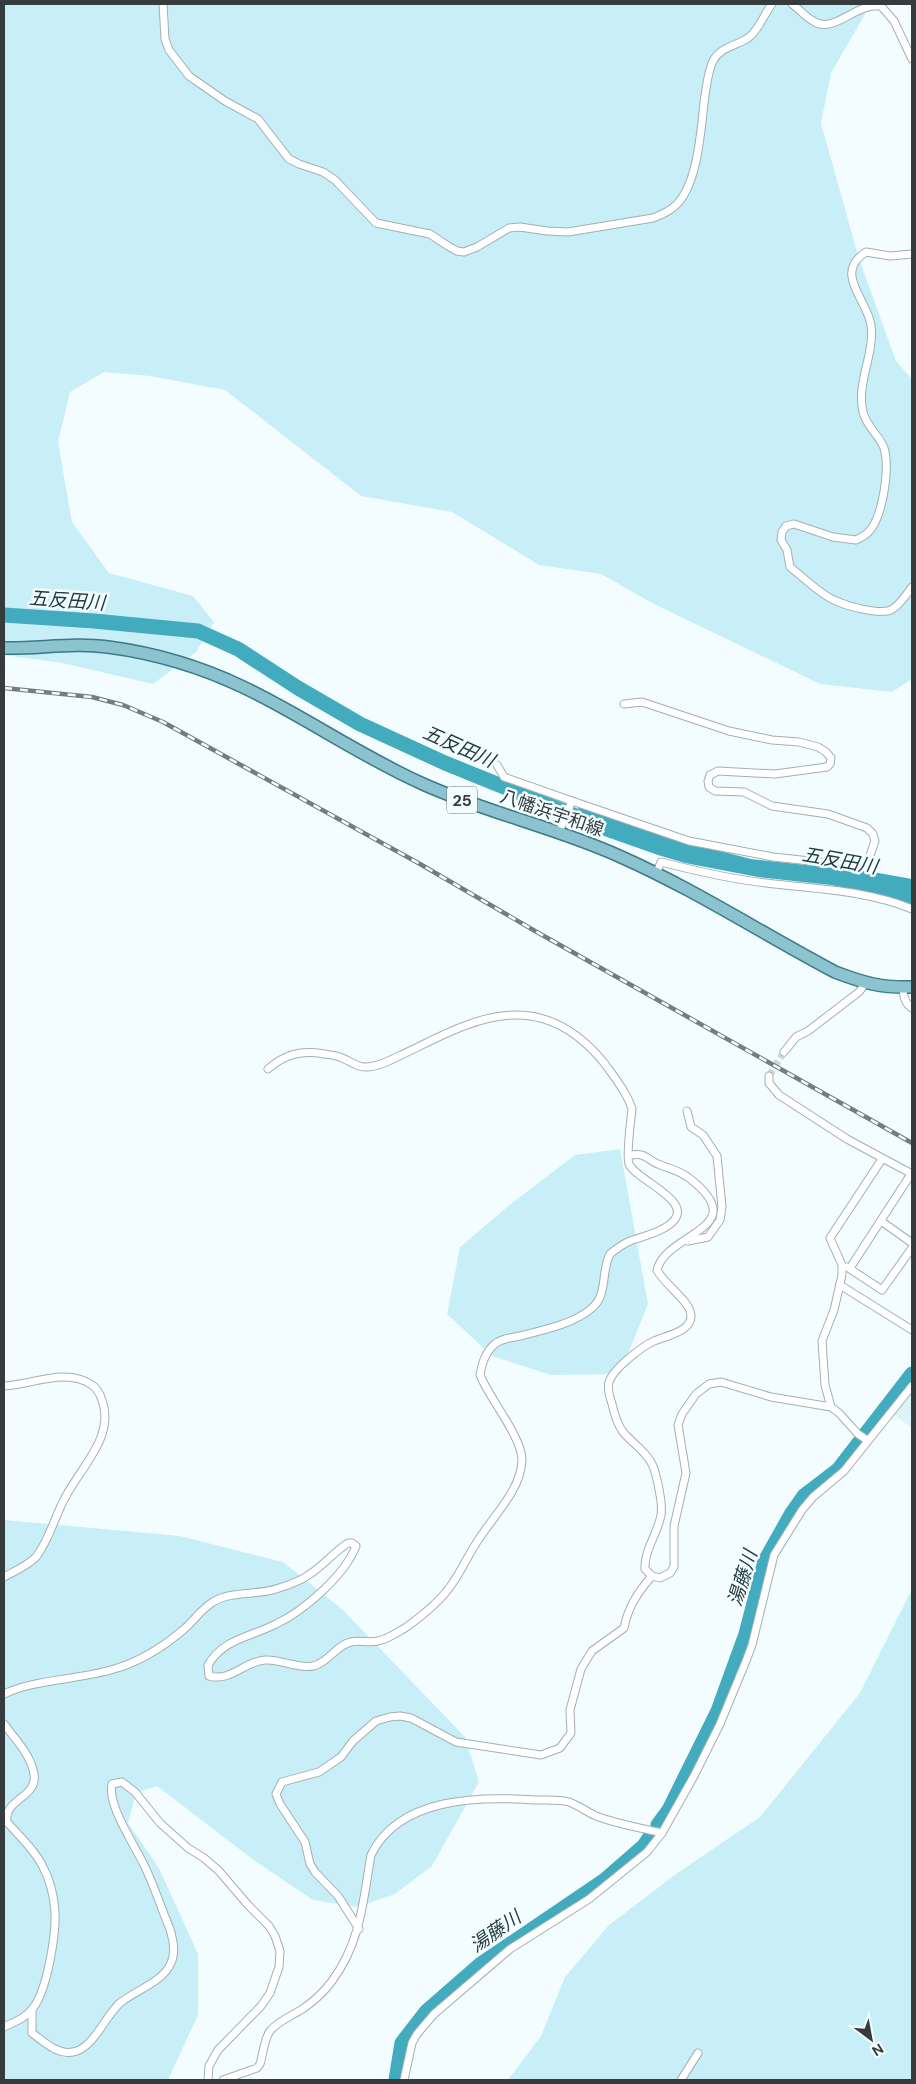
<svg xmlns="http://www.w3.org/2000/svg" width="916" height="2084" viewBox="0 0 916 2084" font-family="'DM Sans','Noto Sans JP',sans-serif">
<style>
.built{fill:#daf4f9}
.green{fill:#c8eff7}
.water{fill:#43abbe}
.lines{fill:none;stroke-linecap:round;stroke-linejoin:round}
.river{stroke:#43abbe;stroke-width:15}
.street-tunnel{stroke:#cdd6d8;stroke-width:7;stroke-dasharray:7 3.5;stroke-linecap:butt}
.street-casing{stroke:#a1b0b3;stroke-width:9}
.primary-casing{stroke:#3b7a86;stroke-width:14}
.street{stroke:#fff;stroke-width:7}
.primary{stroke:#8bc3ce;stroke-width:11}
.rail-casing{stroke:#757c7e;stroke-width:4.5}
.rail{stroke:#f3fdff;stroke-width:2.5;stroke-dasharray:8;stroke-linecap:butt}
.labels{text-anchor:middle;stroke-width:5;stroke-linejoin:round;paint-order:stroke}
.shield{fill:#f3fdff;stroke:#6f7677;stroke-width:1}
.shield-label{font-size:16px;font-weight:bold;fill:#363c3d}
.street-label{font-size:18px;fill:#363c3d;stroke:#f3fdff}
.water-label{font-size:19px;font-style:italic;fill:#253c41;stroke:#f3fdff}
</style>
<rect width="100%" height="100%" fill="#f3fdff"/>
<path class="built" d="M912,1386v42l-22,-16z"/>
<g class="green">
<path d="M4,4h867l-40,69 -10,50 38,136 37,102 16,18v300l-20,13 -72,-8 -166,-80 -53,-30 -62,-9 -87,-53 -91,-16 -136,-106 -75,-14 -46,-4 -34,20 -12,50 14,80 37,51 84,23 21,26 -18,30 -43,32 -91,-21 -58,-8z"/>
<path d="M620,1149l28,155 -28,70 -69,1 -59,-19 -45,-42 13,-67 47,-40 68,-52z"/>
<path d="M4,1520l176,16 103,26 60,48 122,127 14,45 -47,84 -37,28 -37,13 -45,-7 -58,-39 -98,-75 -21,7 -8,30 31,45 39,86v61l-30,65h-164z"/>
<path d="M912,1589v491h-404l33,-44 24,-59 44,-52 67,-51 84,-57 100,-124z"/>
</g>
<path class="water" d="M579,807l83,29 89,23 122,13 39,7v26l-32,-10 -49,-10 -73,-8 -73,-14 -27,-8 -85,-30z"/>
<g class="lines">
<g class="river">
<path d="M4,615l90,6 104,10 40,18 60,39 62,36 85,39 148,60"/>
<path d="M658,1825l11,-15 49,-99 28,-77 19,-73 27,-48 12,-17 34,-26 74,-96"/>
<path d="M396,2080l6,-37 24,-31 55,-48 124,-84 39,-34 6,-9"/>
</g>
<path class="street-tunnel" d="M769,1076l15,-24"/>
<defs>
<g id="street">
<path d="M163,4l2,35 4,11 20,26 36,25 33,18 31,40 10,5 24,8 12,8 41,43 54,11 18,12 9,5 7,1 13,-5 32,-19 11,-1 27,4 21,1 85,-14c8,-3 17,-7 23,-13 23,-22 25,-80 29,-110 2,-11 3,-24 8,-34 7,-14 23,-15 35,-23 11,-8 16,-24 24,-34"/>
<path d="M792,4c7,5 13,12 21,17 21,14 43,-19 68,-15l13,15 18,38"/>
<path d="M912,254l-22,2 -24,-4c-33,21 1,47 5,73 4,29 -15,58 -8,87 3,14 16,23 21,36 6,20 -1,65 -13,81 -4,6 -9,8 -15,11l-23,-3 -39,-13 -8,2 -4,6 -1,8 6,10 3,17c13,10 30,27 44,33 12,6 45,15 57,10 9,-5 15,-15 21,-23"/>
<path d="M497,765l7,12 68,24"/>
<path d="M559,832l13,-31 117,40 84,16 93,10 9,-26 -2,-7 -6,-6 -39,-14 -56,-8 -28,-14 -29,-1 -6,-4 -1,-6 2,-6 8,-4 57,3 52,-7 3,-3 1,-6 -5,-6 -8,-5 -19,-5 -27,-2 -43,-9 -87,-29 -18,2"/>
<path d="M656,874l5,-12c35,9 69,17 105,21 48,6 101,7 146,26"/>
<path d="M903,987c0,8 2,17 9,21"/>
<path d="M784,1052l12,-15 12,-6 51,-39 6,-8"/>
<path d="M769,1076v7l10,12 68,44 65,35"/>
<path d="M687,1111l4,16 12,8 14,21 5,51 -2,13 -12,17 -20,4"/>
<path d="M630,1155c3,0 8,-1 11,0 6,1 11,7 17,9 11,5 21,6 31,14 66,51 -23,54 -32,92 8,15 29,28 33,41 7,20 -25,25 -36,30 -13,6 -41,28 -45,41 -2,6 1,16 3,22 2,9 5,20 11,28 10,12 24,20 30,34 4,11 10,38 8,49 -3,18 -17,35 -16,54l7,7 8,2 10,-5 4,-6v-41l12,-53 -8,-48 4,-11 14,-20 13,-10 12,-2 50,15 60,10 8,6 19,21 9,6"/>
<path d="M881,1221l31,22"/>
<path d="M847,1267l35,23 30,-42"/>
<path d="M850,1268l61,-94"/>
<path d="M840,1285l72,45"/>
<path d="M4,1386c28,-1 62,-19 88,-1 6,4 8,9 10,15 13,36 -20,66 -36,96 -11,19 -16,43 -30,61 -9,9 -21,14 -32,20"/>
<path d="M831,1407l-6,-22 -3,-44 12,-31 8,-35v-10l-12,-27 52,-79"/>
<path d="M4,1694c31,-15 75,-14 110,-25 25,-7 49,-22 69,-39 11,-9 18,-21 30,-28 19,-12 46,-6 66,-14 10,-3 23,-8 31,-14 14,-9 24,-22 38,-31h4l4,3c-11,29 -52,65 -80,78 -25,13 -52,14 -68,41l1,11c22,6 34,-14 56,-16 16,-1 31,9 48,6 15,-3 23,-21 38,-24 9,-2 18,1 27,-1 10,-2 18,-8 27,-13 17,-12 35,-26 47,-44 10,-14 17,-31 27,-45 15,-24 42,-49 43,-79 0,-23 -33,-62 -42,-85 2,-11 5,-23 15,-31 7,-6 16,-6 25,-8 23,-6 54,-12 72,-28 16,-13 9,-38 18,-54 6,-5 13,-10 20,-13 13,-5 27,-7 39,-16 31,-23 -33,-44 -40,-61 -3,-8 2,-45 3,-55 -5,-16 -17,-31 -27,-45 -37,-46 -81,-61 -138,-39 -23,8 -46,21 -68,31 -10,5 -22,11 -33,11 -8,1 -16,-6 -24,-9 -6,-3 -12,-3 -18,-4 -23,-4 -39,0 -56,15"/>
<path d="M4,1724c11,15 27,31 30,50 4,24 -31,25 -27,48 12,14 28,28 36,45 7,13 11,30 12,45 1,23 -8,79 -22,96 -7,10 -19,14 -29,19"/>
<path d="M359,1929l-21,-33 -23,-24 -5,-8 -5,-22 -25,-38 -4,-10 6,-12 37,-10 22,-15 12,-16 23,-20 14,-4 10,-1 11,2 45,24 85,13 19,-7 11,-15 -1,-23 11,-41 11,-18 32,-23c4,-21 14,-36 28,-52"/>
<path d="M32,2010v23c11,8 25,22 41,19 21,-4 32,-36 47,-49 16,-13 43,-21 51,-40 5,-11 2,-23 -1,-34 -9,-21 -16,-44 -26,-64 -10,-21 -37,-60 -32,-81l10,-2 13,10 25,31 28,25 16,10 15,13 29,34 21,21 6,10 5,15 -1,16 -9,26 -9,13 -43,44 -9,16 -1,14"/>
<path d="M223,2080l34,-12 3,-4c3,-9 4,-25 10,-33 7,-9 21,-15 31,-21 12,-8 23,-18 31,-29 29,-39 31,-80 39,-126 28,-58 108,-59 164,-55 10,0 24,-1 34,2 9,3 18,10 27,14 21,8 45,12 66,17"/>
<path d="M404,2080l8,-37 5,-9 17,-20 76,-65 79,-50 58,-47 15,-19 32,-57 26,-52 26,-63 6,-16 22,-90 28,-45 11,-13 31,-26 68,-85"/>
<path d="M681,2080l17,-27"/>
</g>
<path id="primary" d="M4,648c34,1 69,-6 104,-1 46,6 93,20 135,40 61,29 117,69 180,97 64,29 132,43 196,72 75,33 144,78 216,116 29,11 46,16 77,15"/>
</defs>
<use href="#street" class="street-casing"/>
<use href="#primary" class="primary-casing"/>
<use href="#street" class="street"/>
<use href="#primary" class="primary"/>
<defs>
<path id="rail" d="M4,688l88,9 31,8 40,17 257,142 115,67 377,212"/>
</defs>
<use href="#rail" class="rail-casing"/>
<use href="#rail" class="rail"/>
</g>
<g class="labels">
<rect class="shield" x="447" y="786.5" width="30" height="27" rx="4"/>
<g class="shield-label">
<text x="462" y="806">25</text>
</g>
<g class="street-label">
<text transform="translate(552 813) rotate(19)" y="6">八幡浜宇和線</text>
</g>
<g class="water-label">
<text transform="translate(67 600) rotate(4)" y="7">五反田川</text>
<text transform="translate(459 746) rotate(24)" y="7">五反田川</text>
<text transform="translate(840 860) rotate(10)" y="7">五反田川</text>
<text transform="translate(742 1578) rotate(-73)" y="7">湯藤川</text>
<text transform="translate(495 1931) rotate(-35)" y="7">湯藤川</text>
</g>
</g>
<rect width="916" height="2084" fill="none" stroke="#363c3d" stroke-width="10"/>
<g transform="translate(871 2039) rotate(148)" stroke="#f3fdff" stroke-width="4" paint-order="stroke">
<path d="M0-4L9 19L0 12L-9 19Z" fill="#363c3d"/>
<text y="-8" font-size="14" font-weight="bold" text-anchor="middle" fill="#363c3d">N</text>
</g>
</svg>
